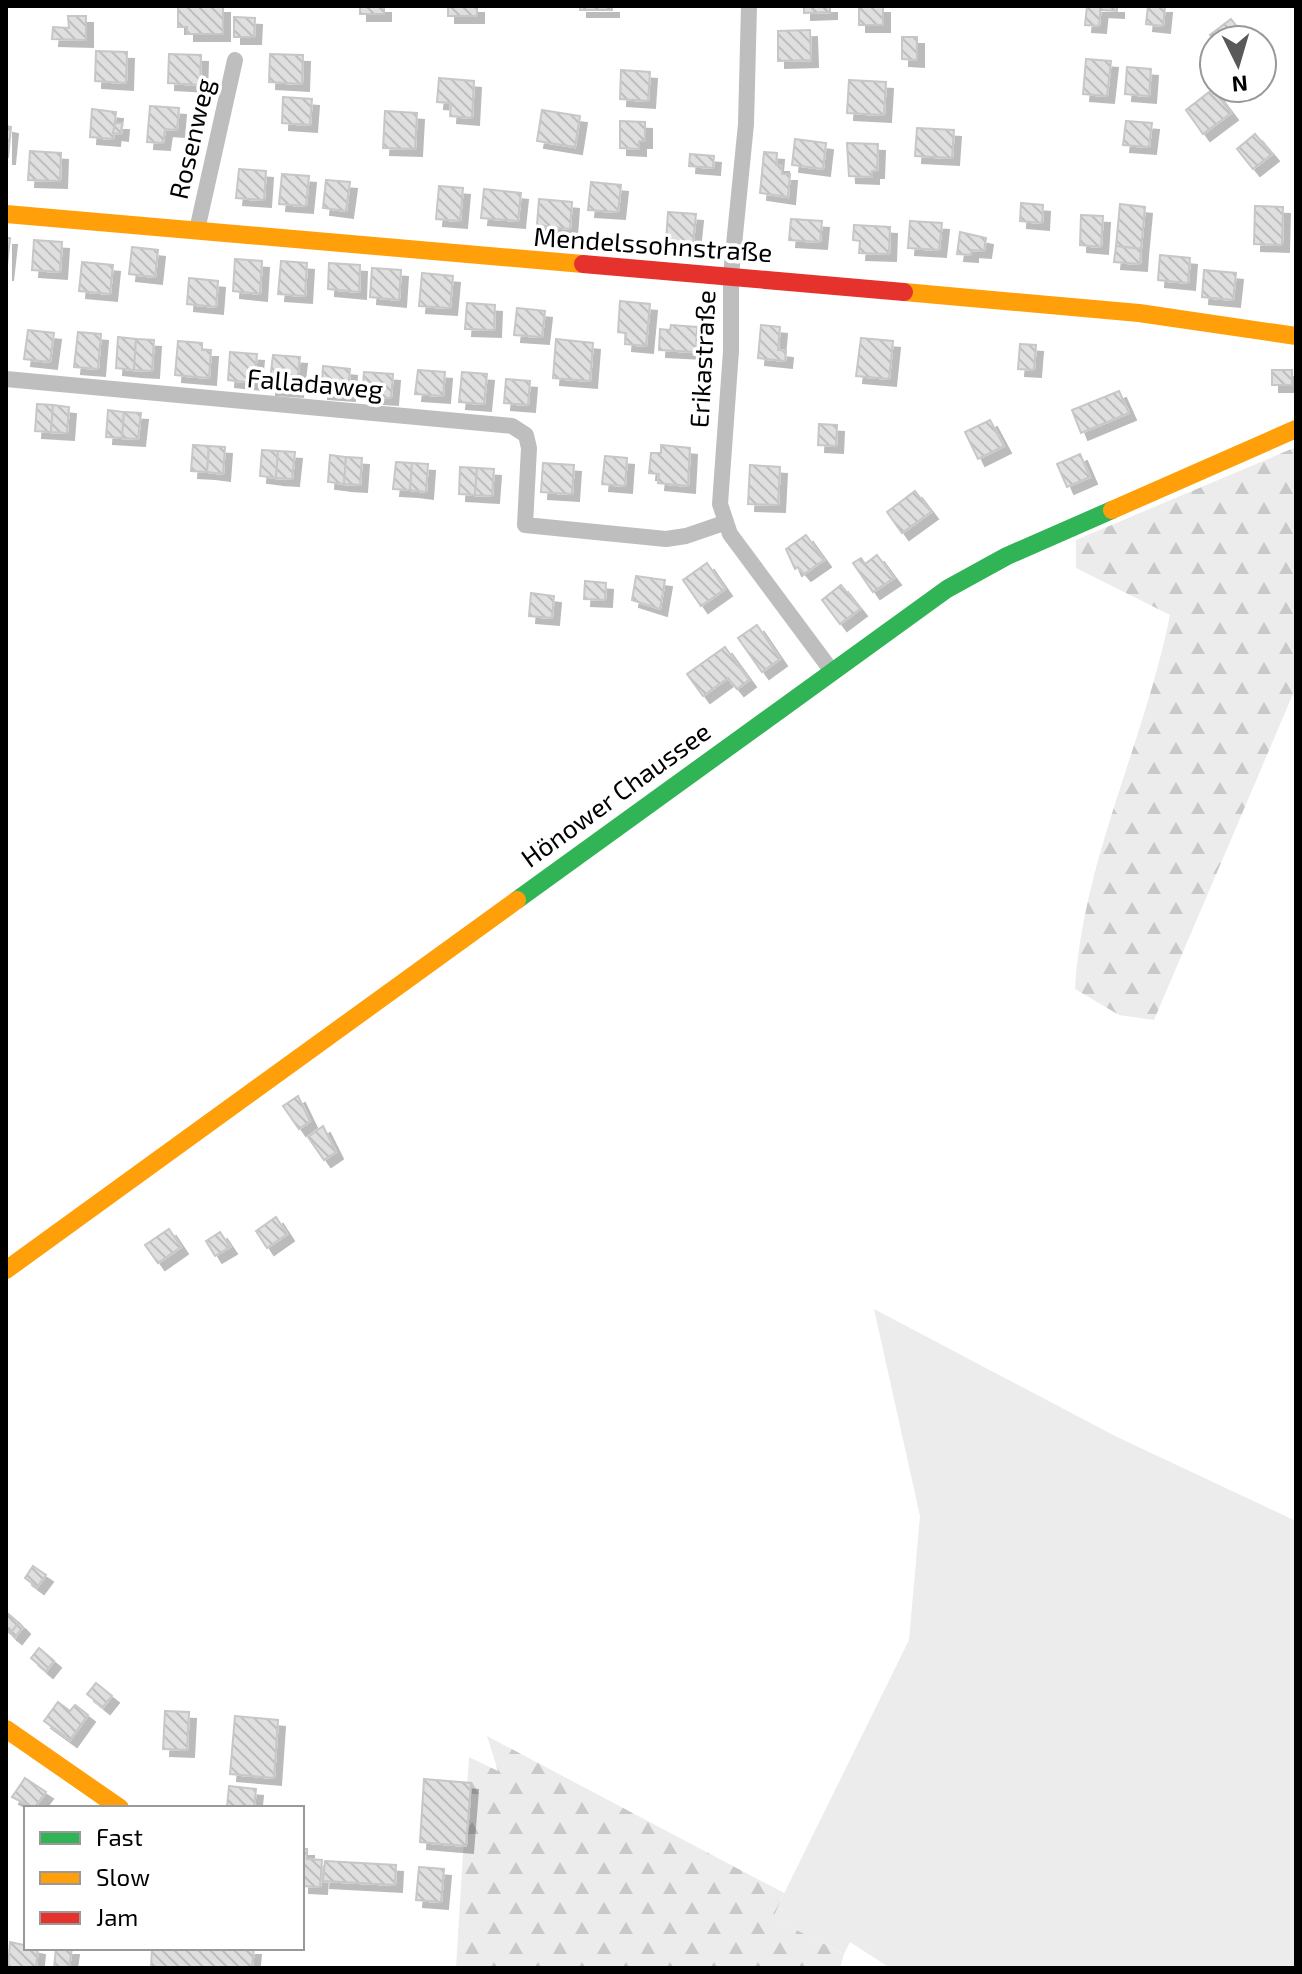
<svg xmlns="http://www.w3.org/2000/svg" width="1302" height="1974" viewBox="0 0 1302 1974" font-family="'Exo 2',sans-serif">
<style>
.green{fill:#ececec}
.forest{fill:url(#forest-firs)}
.building{fill:url(#building-back-hatch);stroke:#c7c7c7;stroke-width:2;filter:url(#shadow)}
.lines{fill:none;stroke-linecap:round;stroke-linejoin:round}
.street{stroke:#bebebe;stroke-width:16}
.fast{stroke:#30b455;stroke-width:18}
.slow{stroke:#ff9f0a;stroke-width:18}
.jam{stroke:#e5322d;stroke-width:18}
.labels{text-anchor:middle;stroke-width:7;stroke-linejoin:round;paint-order:stroke}
.street-label{font-size:26px;fill:#000;stroke:#fff}
</style>
<defs>
<pattern id="forest-firs" width="22" height="20" patternUnits="userSpaceOnUse" patternTransform="scale(2)"><rect width="22" height="20" fill="#ececec"/><path d="M5 1l3.5 6h-7zM16 11l3.5 6h-7z" fill="#c9c9c9"/></pattern>
<pattern id="building-back-hatch" width="6" height="6" patternUnits="userSpaceOnUse" patternTransform="scale(2)"><rect width="6" height="6" fill="#dfdfdf"/><path d="M-1 5l2 2M0 0l6 6M5-1l2 2" fill="none" stroke="#bebebe"/></pattern>
<filter id="shadow"><feDropShadow dx="7" dy="7" stdDeviation="0" flood-color="#0004"/></filter>
</defs>
<rect width="100%" height="100%" fill="#fff"/>
<path class="green" d="M874,1309l241,127 181,85v447h-406l-40,-26 -6,12 -72,-36 137,-278 11,-124z"/>
<g class="forest">
<path d="M1296,447v240l-142,333 -35,-5 -44,-26c8,-130 70,-248 95,-374l-94,-47v-28z"/>
<path d="M487,1736l297,157 -11,25 71,36 -4,14h-384l13,-211 29,14z"/>
</g>
<g class="building">
<path d="M178,6h45v28h-36v-7h-9z"/>
<rect x="360" y="6" width="24" height="8"/>
<rect x="448" y="6" width="29" height="10"/>
<rect x="580" y="6" width="32" height="4"/>
<path d="M804,6h26v6l-26,1z"/>
<rect x="859" y="6" width="24" height="19"/>
<path d="M1087,6h14l-2,20 -14,-1z"/>
<path d="M1101,6h16v5l-17,-1z"/>
<path d="M1165,6l-2,20 -17,-2 2,-18z"/>
<path d="M68,16h18v24l-34,-1 1,-12 16,1z"/>
<path d="M234,17l21,1 -1,19h-20z"/>
<path d="M1231,19l16,20 -33,1 -4,-5z"/>
<path d="M810,30l1,30 -33,1v-30z"/>
<path d="M902,37h15v23l-15,-1z"/>
<path d="M96,51l31,1 -1,31 -31,-2z"/>
<path d="M169,54l32,1 -1,30 -32,-2z"/>
<path d="M270,54l33,1 -1,29 -33,-2z"/>
<path d="M1086,59l25,2 -4,35 -24,-2z"/>
<path d="M1127,67l24,2 -2,27 -24,-2z"/>
<path d="M621,70l29,2 -2,29 -28,-2z"/>
<path d="M439,78l35,3 -2,37 -22,-2 1,-13 -14,-1z"/>
<path d="M849,80l37,2 -2,33 -37,-2z"/>
<path d="M1213,89l18,24 -28,21 -17,-24z"/>
<path d="M283,97l29,2 -2,26 -28,-2z"/>
<path d="M150,106l29,2 -2,22 -12,-1 -2,14 -16,-1z"/>
<path d="M92,109l24,3 -3,27 -23,-2z"/>
<path d="M542,110l38,6 -5,31 -38,-6z"/>
<path d="M385,111l32,2 -2,36 -32,-1z"/>
<path d="M620,121l25,1v19h-6v8l-19,-1z"/>
<path d="M1126,121l26,2 -3,24 -26,-2z"/>
<path d="M115,123h7l-1,11 -8,-1z"/>
<path d="M6,126l5,1 -3,30h-2z"/>
<path d="M917,128l37,2 -2,28 -37,-2z"/>
<path d="M1255,134l17,20 -19,15 -16,-20z"/>
<path d="M795,139l31,4 -3,26 -31,-4z"/>
<path d="M847,143l31,1 -1,27h-5v6l-23,-1z"/>
<path d="M30,151l31,2 -1,28 -32,-1z"/>
<path d="M764,152l13,1 -1,12h6v9h8l-2,23 -28,-4z"/>
<path d="M690,154l24,2 -1,12 -24,-2z"/>
<path d="M239,169l27,2 -2,29 -28,-2z"/>
<path d="M282,174l27,2 -3,30 -27,-2z"/>
<path d="M326,180l24,2 -4,29 -23,-3z"/>
<path d="M591,182l30,3 -3,27 -30,-2z"/>
<path d="M439,186l24,2 -3,33 -24,-2z"/>
<path d="M484,189l37,4 -3,28 -37,-3z"/>
<path d="M539,199l33,3 -2,27 -33,-4z"/>
<path d="M1021,203l22,2 -1,18 -22,-2z"/>
<path d="M1120,204l25,3 -4,42 -25,-3z"/>
<path d="M1255,206l28,1 -1,38 -28,-1z"/>
<path d="M668,212l28,2 -3,29 -27,-2z"/>
<path d="M1081,215l22,1 -2,31 -21,-2z"/>
<path d="M791,219l31,2 -2,21 -31,-2z"/>
<path d="M910,221l32,2 -3,27 -31,-2z"/>
<path d="M854,225l36,2 -1,27 -30,-1 1,-12 -7,-1z"/>
<path d="M960,232l26,6 -2,13 -13,-1v5l-14,-1z"/>
<path d="M6,238h4l-4,36z"/>
<path d="M34,240l28,2 -2,30 -28,-2z"/>
<path d="M1116,246l25,3 -1,15 -26,-2z"/>
<path d="M132,247l26,3 -3,27 -26,-3z"/>
<path d="M1160,255l30,3 -2,25 -30,-3z"/>
<path d="M235,259l27,2 -2,33 -27,-3z"/>
<path d="M281,261l26,2 -2,33 -27,-2z"/>
<path d="M82,262l31,3 -3,29 -31,-3z"/>
<path d="M329,263l31,2 -1,27 -31,-3z"/>
<path d="M372,268l29,2 -2,30 -29,-3z"/>
<path d="M1204,270l32,3 -3,27 -31,-3z"/>
<path d="M422,273l31,3 -3,32 -31,-2z"/>
<path d="M189,278l29,3 -2,26 -29,-3z"/>
<path d="M620,301l30,3 -4,42 -21,-2 1,-11 -8,-1z"/>
<path d="M467,303l28,2 -1,25 -29,-1z"/>
<path d="M517,308l28,3 -3,26 -28,-2z"/>
<path d="M671,325l26,2 -1,25 -37,-2 1,-21 10,1z"/>
<path d="M761,325l19,2 -2,23 8,1 -1,10 -27,-3z"/>
<path d="M28,330l26,3 -4,29 -26,-3z"/>
<path d="M78,332l23,2 -3,35 -24,-2z"/>
<path d="M118,337l18,2 -2,31 -18,-2z"/>
<path d="M861,338l32,3 -4,38 -33,-3z"/>
<path d="M136,339l18,1 -2,31 -18,-1z"/>
<path d="M556,339l37,4 -3,38 -37,-3z"/>
<path d="M178,341l24,2v7h9l-2,28 -34,-3z"/>
<path d="M1020,344l16,1 -2,25 -16,-1z"/>
<path d="M230,352l27,2 -3,29 -26,-3z"/>
<path d="M273,355l27,2 -4,33 -27,-2z"/>
<path d="M323,366l27,3 -2,25 -27,-2z"/>
<path d="M418,370l27,2 -2,24 -28,-2z"/>
<rect x="1272" y="370" width="20" height="15"/>
<path d="M364,372l29,2 -2,24 -29,-2z"/>
<path d="M462,372l25,2 -3,30 -25,-2z"/>
<path d="M506,379l24,2 -2,24 -24,-2z"/>
<path d="M1119,391l10,22 -48,20 -9,-23z"/>
<path d="M37,404l16,1 -2,27 -16,-1z"/>
<path d="M53,405l16,2 -2,26 -16,-1z"/>
<path d="M108,410l16,2 -2,26 -16,-1z"/>
<path d="M124,412l17,1 -3,26 -16,-1z"/>
<path d="M990,420l14,26 -26,13 -13,-27z"/>
<path d="M819,424l18,1 -1,21 -18,-1z"/>
<path d="M193,445l16,1 -2,26 -16,-1z"/>
<path d="M661,445l29,3 -2,38 -30,-3 1,-9 -10,-1 2,-20h10z"/>
<path d="M209,446l16,1 -2,27 -16,-2z"/>
<path d="M262,450l16,1 -2,27 -16,-2z"/>
<path d="M278,451l17,1 -3,27 -16,-1z"/>
<path d="M1080,454l10,23 -23,10 -10,-23z"/>
<path d="M330,455l16,2 -2,27 -16,-2z"/>
<path d="M605,456l22,2 -2,28 -23,-2z"/>
<path d="M346,457l16,1 -2,27 -16,-1z"/>
<path d="M396,462l16,1 -2,27 -17,-1z"/>
<path d="M412,463l16,1 -2,28 -16,-2z"/>
<path d="M543,463l31,2 -2,29 -31,-2z"/>
<path d="M750,465l30,2 -2,38 -30,-1z"/>
<path d="M460,467l17,1 -2,27 -16,-1z"/>
<path d="M477,468l17,1 -2,27 -17,-1z"/>
<path d="M915,491l16,21 -29,21 -15,-21z"/>
<path d="M806,535l18,25 -20,14 -6,-7 -3,2 -9,-20z"/>
<path d="M877,555l17,23 -21,14 -20,-29 8,-5 4,6z"/>
<path d="M707,563l18,26 -24,17 -18,-26z"/>
<path d="M636,576l29,4 -5,29 -28,-9z"/>
<path d="M585,581l21,2 -1,17 -21,-1z"/>
<path d="M841,585l19,24 -20,15 -18,-24z"/>
<path d="M531,593l23,3 -2,22 -23,-2z"/>
<path d="M757,625l23,34 -18,13 -24,-34z"/>
<path d="M725,647l24,33 -12,9 -9,-11 -25,18 -16,-22z"/>
<path d="M298,1096l12,25 -11,8 -16,-23z"/>
<path d="M323,1126l13,26 -12,8 -16,-23z"/>
<path d="M276,1217l11,17 -20,14 -11,-17z"/>
<path d="M169,1229l12,18 -23,16 -13,-18z"/>
<path d="M220,1232l10,15 -15,9 -9,-15z"/>
<path d="M33,1566l13,9 -9,12 -12,-9z"/>
<path d="M6,1612l13,11 -9,10 -4,-4z"/>
<path d="M19,1623l4,4 -8,10 -5,-4z"/>
<path d="M39,1648l15,13 -8,10 -15,-13z"/>
<path d="M96,1683l16,13 -9,11 -16,-13z"/>
<path d="M58,1702l12,9 5,-6 13,10 -18,25 -26,-19z"/>
<path d="M165,1711l24,1 -2,38 -24,-1z"/>
<path d="M235,1716l43,4 -4,58 -44,-4z"/>
<path d="M25,1778l21,14 -12,16 -22,-11z"/>
<path d="M424,1779l47,4 -5,63 -46,-4z"/>
<path d="M229,1786l27,3 -2,19h-27z"/>
<path d="M302,1849h5v10l15,1 -2,27 -18,-1z"/>
<path d="M325,1861l71,4 -1,20 -72,-4z"/>
<path d="M419,1867l25,2 -3,33 -25,-2z"/>
<path d="M10,1942l28,6 -2,20h-28z"/>
<path d="M56,1948h16l-3,20h-15z"/>
<path d="M152,1948h102l-2,20h-101z"/>
</g>
<g class="lines">
<g class="street">
<path d="M749,6l-3,118 -15,151v76l-11,153 10,30 101,136"/>
<path d="M197,230l38,-170"/>
<path d="M6,379l506,47 14,9 3,13 -4,77 141,14 20,-3 38,-13"/>
</g>
<path class="fast" d="M517,900l430,-311 60,-33 105,-46"/>
<g class="slow">
<path d="M6,214l577,50"/>
<path d="M904,292l235,21 157,23"/>
<path d="M1112,510l184,-81"/>
<path d="M6,1270l511,-370"/>
<path d="M6,1729l114,79"/>
</g>
<path class="jam" d="M583,264l321,28"/>
</g>
<g class="labels">
<g class="street-label">
<text transform="translate(192 139) rotate(-77)" y="9">Rosenweg</text>
<text transform="translate(653 245) rotate(4)" y="9">Mendelssohnstraße</text>
<text transform="translate(703 359) rotate(-87)" y="9">Erikastraße</text>
<text transform="translate(315 384) rotate(5)" y="9">Falladaweg</text>
<text transform="translate(616 795) rotate(-36)" y="9">Hönower Chaussee</text>
</g>
</g>
<rect width="1302" height="1974" fill="none" stroke="#000000" stroke-width="16"/>
<rect x="24" y="1806" width="280" height="144" fill="#ffffff" stroke="#999999" stroke-width="2"/>
<rect x="40" y="1832" width="40" height="12" fill="#30b455" stroke="#999999" stroke-width="2"/>
<text x="96" y="1846" font-size="24" fill="#000000">Fast</text>
<rect x="40" y="1872" width="40" height="12" fill="#ff9f0a" stroke="#999999" stroke-width="2"/>
<text x="96" y="1886" font-size="24" fill="#000000">Slow</text>
<rect x="40" y="1912" width="40" height="12" fill="#e5322d" stroke="#999999" stroke-width="2"/>
<text x="96" y="1926" font-size="24" fill="#000000">Jam</text>
<g transform="translate(1238 64) rotate(175)"><circle r="38" fill="#ffffff" stroke="#999999" stroke-width="2"/>
<path d="M0-6L14 30L0 20L-14 30Z" fill="#595959"/>
<text y="-12" font-size="22" font-weight="bold" text-anchor="middle" fill="#000000">N</text>
</g>
</svg>
